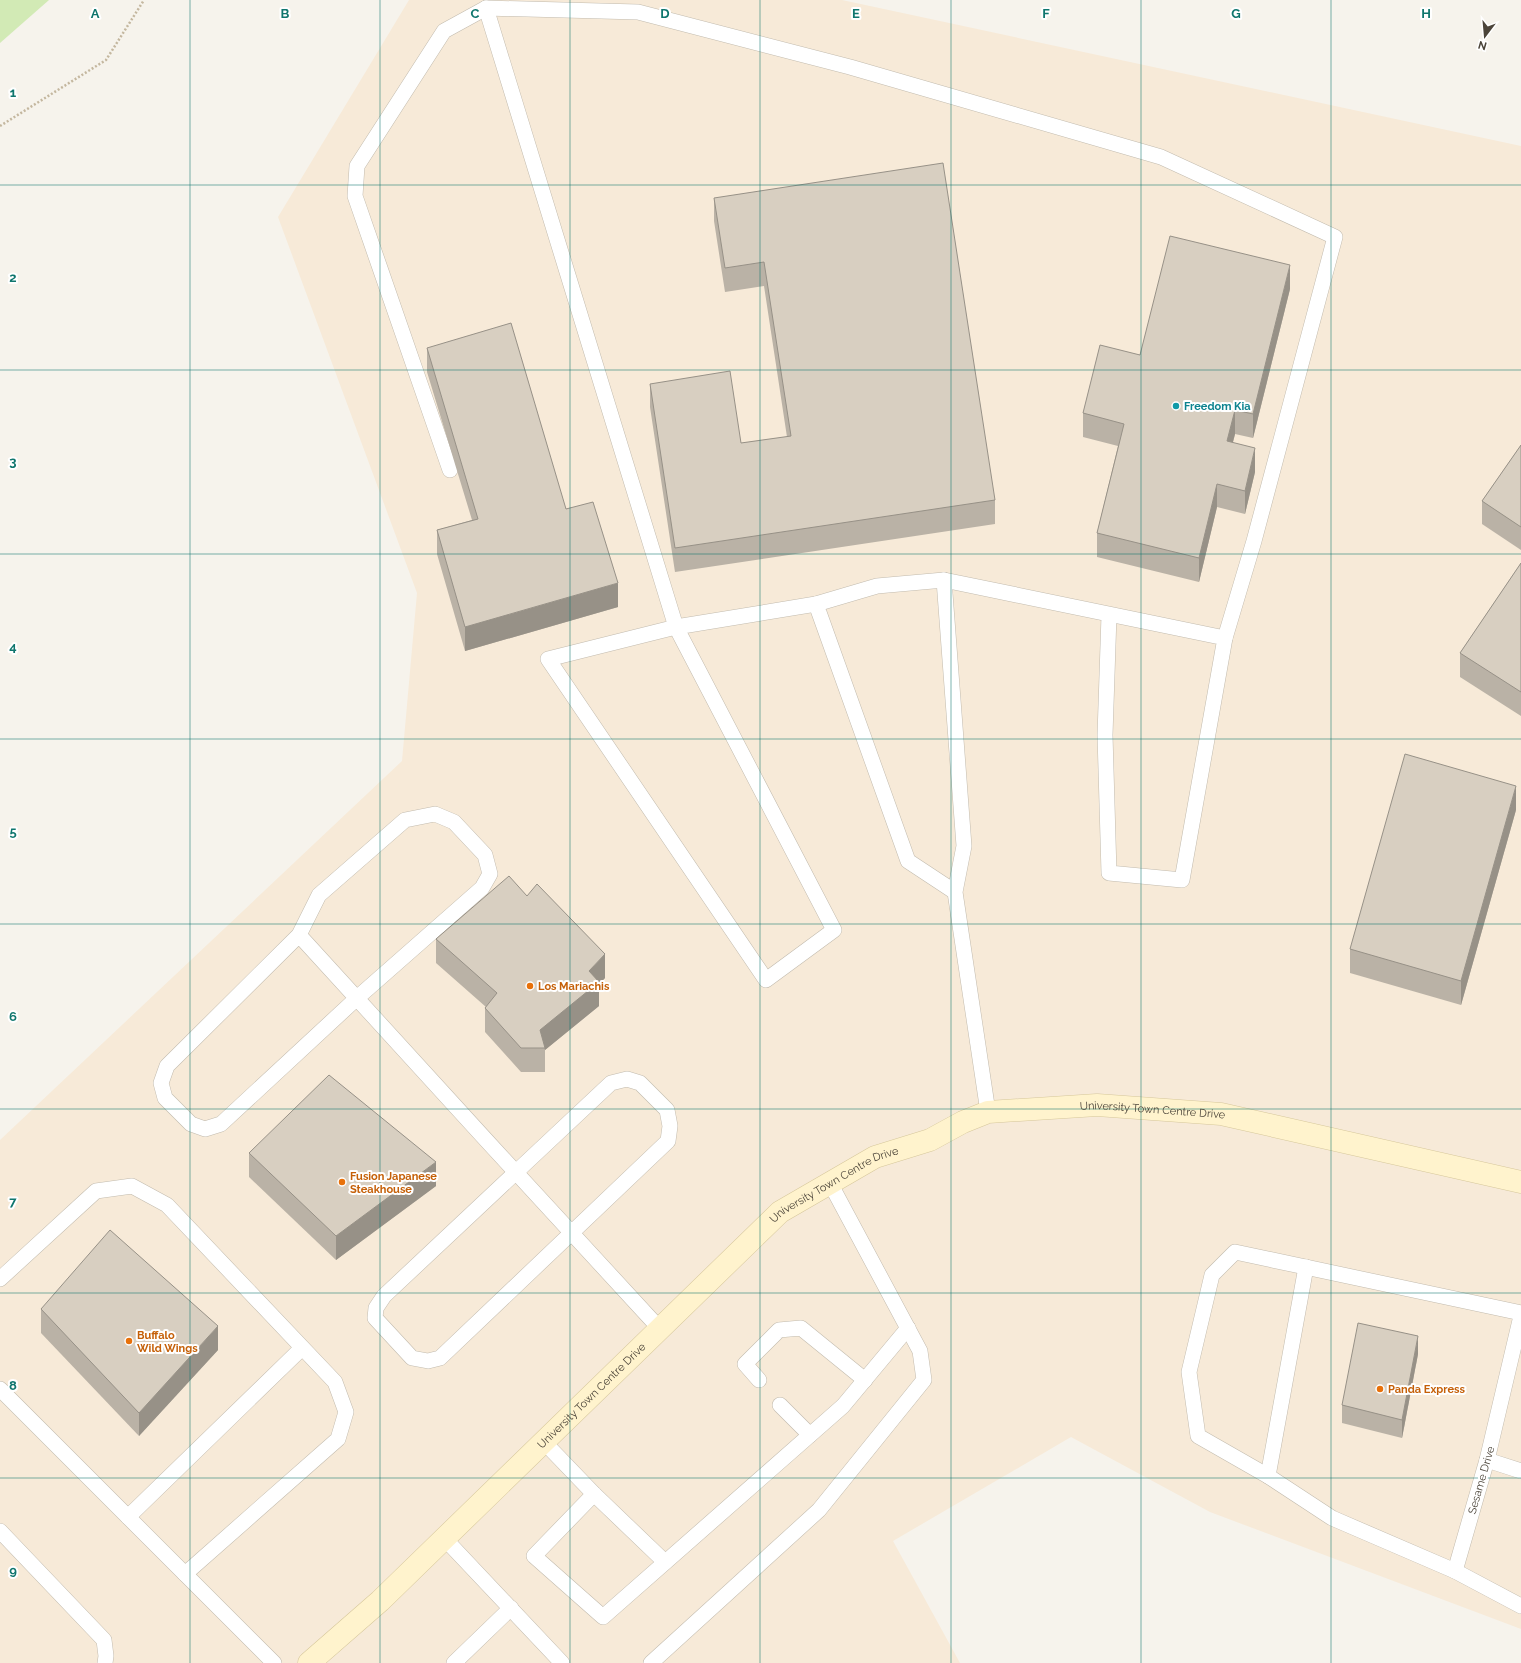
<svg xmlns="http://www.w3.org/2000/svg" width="1521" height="1663" viewBox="0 0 1521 1663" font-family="Raleway,sans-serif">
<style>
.commercial{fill:#f7ead8}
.green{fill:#d2eab5}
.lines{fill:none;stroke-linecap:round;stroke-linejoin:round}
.lane-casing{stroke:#c2bbae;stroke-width:16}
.secondary-casing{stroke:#d6c79b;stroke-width:23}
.path{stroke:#c4b79f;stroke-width:2.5;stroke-dasharray:2 2;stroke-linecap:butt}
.lane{stroke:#fff;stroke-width:15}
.secondary{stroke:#fff3cd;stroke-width:22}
.wall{fill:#bab2a6}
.shaded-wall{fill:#979187}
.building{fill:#d8cfc1;stroke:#979187}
.grid{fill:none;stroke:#0f766e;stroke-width:1;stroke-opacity:0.55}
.culture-dot{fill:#0f9aa8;stroke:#fff;stroke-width:1.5}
.food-dot{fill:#e8710a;stroke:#fff;stroke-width:1.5}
.labels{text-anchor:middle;stroke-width:4;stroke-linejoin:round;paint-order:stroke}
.culture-label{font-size:11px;font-weight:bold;fill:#0d838f;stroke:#fff;text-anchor:start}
.food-label{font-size:11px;font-weight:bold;fill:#c56008;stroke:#fff;text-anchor:start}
.street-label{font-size:11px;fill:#4b4439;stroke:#fff}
.grid-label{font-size:13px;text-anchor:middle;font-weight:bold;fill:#0f766e;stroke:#fff;stroke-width:4;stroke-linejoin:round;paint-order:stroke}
</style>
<rect width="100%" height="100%" fill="#f6f3ec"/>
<path class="commercial" d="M409,0h433l679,146v1483l-311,-117 -139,-75 -178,104 67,122h-960v-523l402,-379 15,-168 -139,-376z"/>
<path class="green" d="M0,0h49l-49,43z"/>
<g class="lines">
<defs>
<g id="lane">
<path d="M486,8l190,619 158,303 -68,50 -218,-321 128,-32 140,-23"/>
<path d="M450,470l-95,-274 2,-30 87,-135 42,-23 152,4 212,55 311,90 174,80 -81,304 -29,97"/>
<path d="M944,580l281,58 -43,242 -73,-7 -4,-138 4,-120"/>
<path d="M955,892l-47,-31 -92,-257 61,-18 67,-6 20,266 -9,46 33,220"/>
<path d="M299,935l-132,131 -6,17 4,15 26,26 14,5 16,-5 136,-126 125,-110 8,-14 -5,-19 -31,-33 -19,-8 -30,6 -86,75 -20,40c120,132 240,263 361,394"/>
<path d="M627,1079l13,4 27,27 3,16 -2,15 -228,217 -12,3 -16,-3 -37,-40 1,-10 8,-12 227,-213z"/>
<path d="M0,1279l96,-88 36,-5 35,19 168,177 11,30 -8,27 -153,135"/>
<path d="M1521,1316l-34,144 -32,111 66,35"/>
<path d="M759,1380l-14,-16 34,-34 22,-2 64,52"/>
<path d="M0,1389l274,274"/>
<path d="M780,1405l30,30"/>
<path d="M544,1442l50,52 71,68"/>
<path d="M1487,1460l34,11"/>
<path d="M1268,1476l38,-209"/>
<path d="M594,1494l-60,62 69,61 240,-211 65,-78"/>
<path d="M128,1517l174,-169"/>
<path d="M0,1531l104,109 2,16 -1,7"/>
<path d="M445,1539l117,124"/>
<path d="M1455,1571l-123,-53 -64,-42 -70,-40 -9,-64 23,-97 23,-23 286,61"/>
<path d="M454,1663l57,-55"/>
<path d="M651,1663l168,-153 105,-130 -4,-29 -90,-168"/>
</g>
<g id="secondary">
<path id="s1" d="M309,1663l71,-62 400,-389 95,-55 55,-17 33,-18 25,-10 109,-7 124,9 300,68"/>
</g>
</defs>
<use href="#lane" class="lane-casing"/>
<use href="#secondary" class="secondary-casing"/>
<path class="path" d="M0,126l106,-66 38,-60"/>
<use href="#lane" class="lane"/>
<use href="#secondary" class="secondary"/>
</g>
<g class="wall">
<path d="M714,198l281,302v24l-320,48 -25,-165v-23l91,59 46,-6 -23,-151 -39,6 -11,-71z"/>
<path d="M1290,289l-37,149 -18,-4 -2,8 22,30 -10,42 -28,-7 -18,75 -102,-25v-24l21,-87 -35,-9v-24z"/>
<path d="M427,348l139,161 52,98 -153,44 -28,-97v-24l35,-10 -45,-148z"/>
<path d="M1521,445v105l-39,-26v-23z"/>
<path d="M1521,563v153l-61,-39v-24z"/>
<path d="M1516,810l-55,195 -111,-32v-24z"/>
<path d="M527,896l78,82 -6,6v22l-54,44v22h-24l-36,-40v-24l1,-1 -50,-44v-24z"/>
<path d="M249,1153l187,33 -100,74 -87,-83z"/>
<path d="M41,1309l177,41 -79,86 -98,-103z"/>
<path d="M1418,1354l-16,84 -60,-15v-18z"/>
</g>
<g class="shaded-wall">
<path d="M1290,265v24l-37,149v-24z"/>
<path d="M1235,410v24l-8,31v-24z"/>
<path d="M1255,448v24l-10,42v-23z"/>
<path d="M1217,484v23l-18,75v-24z"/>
<path d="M618,583v24l-153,44v-24z"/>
<path d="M1516,786v24l-55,195v-24z"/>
<path d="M605,954v24l-6,6v22l-54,44 -5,-20 49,-59z"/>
<path d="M436,1162v24l-100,74v-24z"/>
<path d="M218,1326v24l-79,86v-23z"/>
<path d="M1418,1336v18l-16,84v-18z"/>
</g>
<g class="building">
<path d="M943,163l52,337 -320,48 -25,-164 80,-13 11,72 50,-7 -27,-174 -39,6 -11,-70z"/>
<path d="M1170,236l120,29 -37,149 -18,-4 -8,31 28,7 -10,43 -28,-7 -18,74 -102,-25 27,-109 -41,-11 17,-68 40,10z"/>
<path d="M511,323l55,186 27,-7 25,81 -153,44 -28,-97 41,-11 -51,-171z"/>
<path d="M1521,445v82l-39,-26z"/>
<path d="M1521,563v129l-61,-39z"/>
<path d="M1405,754l111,32 -55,195 -111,-32z"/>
<path d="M509,876l18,20 10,-12 68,70 -16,17 10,11 -59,48 5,18h-24l-36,-40 12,-15 -61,-54z"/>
<path d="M329,1075l107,87 -100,74 -87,-83z"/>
<path d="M110,1230l108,96 -79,87 -98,-104z"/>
<path d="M1358,1323l60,13 -16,84 -60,-15z"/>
</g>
<path class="grid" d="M190,0v1663M380,0v1663M570,0v1663M760,0v1663M951,0v1663M1141,0v1663M1331,0v1663M0,185h1521M0,370h1521M0,554h1521M0,739h1521M0,924h1521M0,1109h1521M0,1293h1521M0,1478h1521"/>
<circle class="culture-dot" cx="1176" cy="406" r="4"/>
<g class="food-dot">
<circle cx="530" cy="986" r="4"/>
<circle cx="342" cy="1182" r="4"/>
<circle cx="129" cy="1341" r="4"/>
<circle cx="1380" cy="1389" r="4"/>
</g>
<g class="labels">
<g class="culture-label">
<text x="1184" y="410">Freedom Kia</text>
</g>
<g class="food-label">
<text x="538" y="990">Los Mariachis</text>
<text x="350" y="1180">Fusion Japanese<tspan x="350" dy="13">Steakhouse</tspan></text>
<text x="137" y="1339">Buffalo<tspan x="137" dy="13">Wild Wings</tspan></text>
<text x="1388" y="1393">Panda Express</text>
</g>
<g class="street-label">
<text dy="4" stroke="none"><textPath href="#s1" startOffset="1049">University Town Centre Drive</textPath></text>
<text dy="4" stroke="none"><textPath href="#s1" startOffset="713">University Town Centre Drive</textPath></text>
<text dy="4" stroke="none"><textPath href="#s1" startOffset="389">University Town Centre Drive</textPath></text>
<text transform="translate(1481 1480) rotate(-74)" y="4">Sesame Drive</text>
</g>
</g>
<g class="grid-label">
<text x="95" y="18">A</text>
<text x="285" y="18">B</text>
<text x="475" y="18">C</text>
<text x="665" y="18">D</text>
<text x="856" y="18">E</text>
<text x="1046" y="18">F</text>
<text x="1236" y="18">G</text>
<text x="1426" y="18">H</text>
<text x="13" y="97">1</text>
<text x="13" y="282">2</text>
<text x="13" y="466">3</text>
<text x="13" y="651">4</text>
<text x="13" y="836">5</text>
<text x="13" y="1021">6</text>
<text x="13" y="1206">7</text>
<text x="13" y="1390">8</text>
<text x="13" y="1575">9</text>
</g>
<g transform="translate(1485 36) rotate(196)" stroke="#ffffff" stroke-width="3" paint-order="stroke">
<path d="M0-3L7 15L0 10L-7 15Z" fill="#4b4439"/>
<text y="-6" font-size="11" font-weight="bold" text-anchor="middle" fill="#4b4439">N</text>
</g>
</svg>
